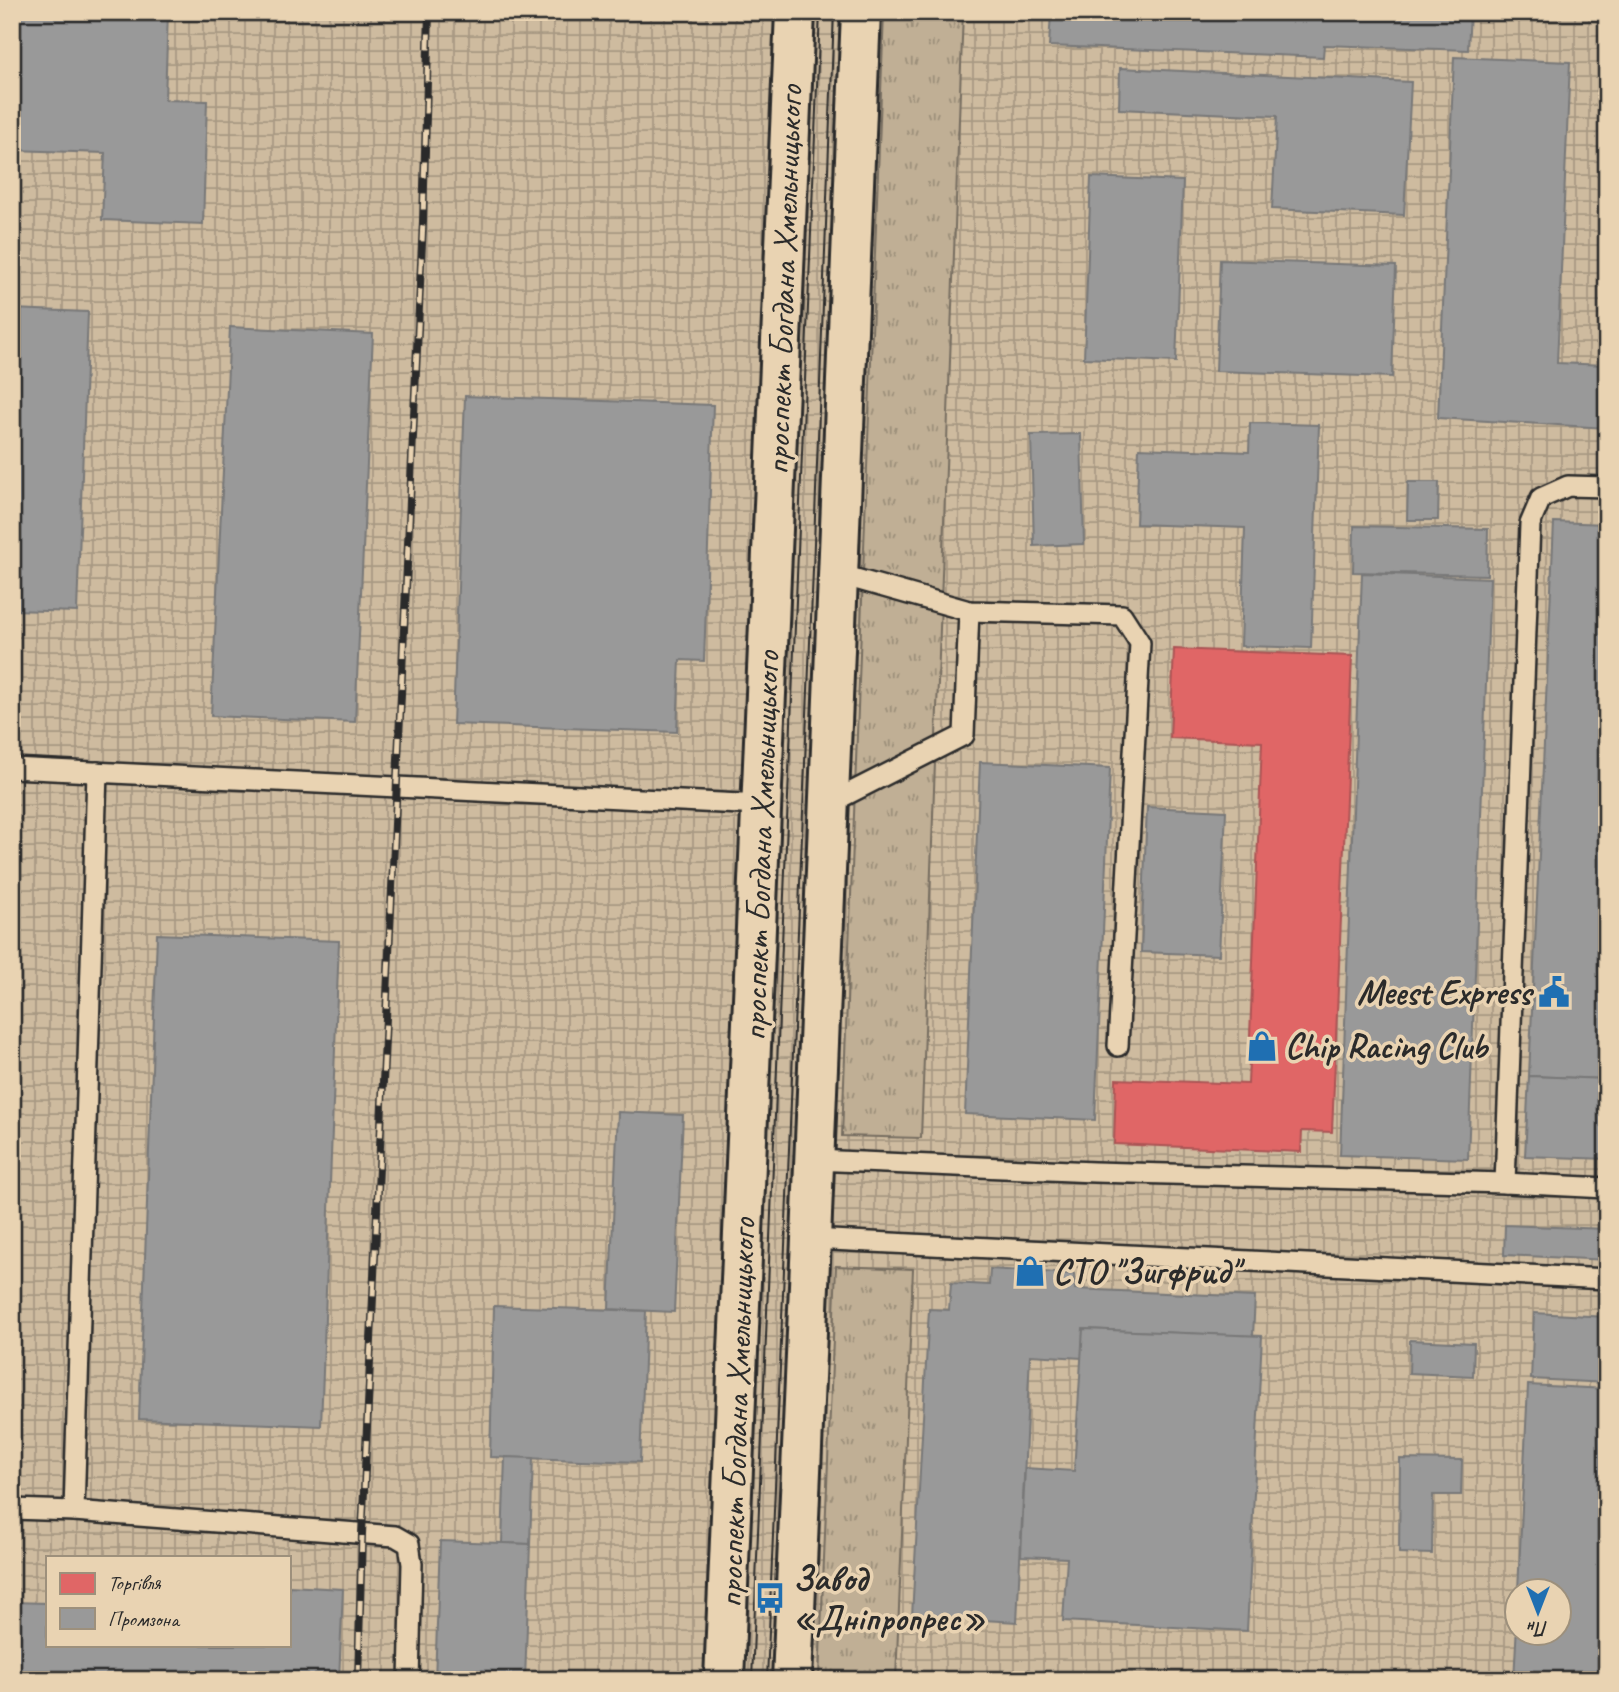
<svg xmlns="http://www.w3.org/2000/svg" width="1619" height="1692" viewBox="0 0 1619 1692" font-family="Caveat,sans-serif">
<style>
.industrial{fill:url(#industrial-grid);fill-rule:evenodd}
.grass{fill:url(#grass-tufts);stroke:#766d60;stroke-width:2}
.shops{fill:#e06666;stroke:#aa5454;stroke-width:2}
.industry{fill:#999;stroke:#787878;stroke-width:2}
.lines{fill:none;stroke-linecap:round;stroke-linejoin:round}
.service-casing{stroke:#2b2b2b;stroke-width:24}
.secondary-casing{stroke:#2b2b2b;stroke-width:44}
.service{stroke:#e9d3b2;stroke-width:19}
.secondary{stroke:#e9d3b2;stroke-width:38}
.tram{stroke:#2b2b2b;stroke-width:2}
.rail-casing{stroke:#2b2b2b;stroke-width:8}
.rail{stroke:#e9d3b2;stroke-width:5;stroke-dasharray:16;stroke-linecap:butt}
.labels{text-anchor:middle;stroke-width:7;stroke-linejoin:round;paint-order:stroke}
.street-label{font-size:35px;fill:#2b2b2b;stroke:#e9d3b2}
.poi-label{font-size:35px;font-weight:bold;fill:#2b2b2b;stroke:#e9d3b2;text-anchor:start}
</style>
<defs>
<pattern id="industrial-grid" width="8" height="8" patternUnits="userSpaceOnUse" patternTransform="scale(1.75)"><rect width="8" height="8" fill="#cebb9f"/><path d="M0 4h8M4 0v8" fill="none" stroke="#a79882"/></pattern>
<pattern id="grass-tufts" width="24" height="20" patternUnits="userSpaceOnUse" patternTransform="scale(1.75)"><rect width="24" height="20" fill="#c0af95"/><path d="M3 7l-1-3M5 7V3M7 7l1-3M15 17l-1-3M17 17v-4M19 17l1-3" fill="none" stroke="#9c8f7a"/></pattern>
</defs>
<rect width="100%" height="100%" fill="#dec9aa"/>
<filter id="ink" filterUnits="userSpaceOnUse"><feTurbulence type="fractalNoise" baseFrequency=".0143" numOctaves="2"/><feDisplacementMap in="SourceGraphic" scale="14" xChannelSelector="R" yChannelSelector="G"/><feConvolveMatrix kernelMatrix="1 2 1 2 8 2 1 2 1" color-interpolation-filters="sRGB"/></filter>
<g filter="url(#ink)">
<path class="industrial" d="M12,12h1595v1668h-1595zM47,1557h242v88h-242zM1518,1590h42v42h-42z"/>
<g class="grass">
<path d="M884,12h79l-42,1126 -79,-2z"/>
<path d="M836,1266l77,3 -17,411h-77z"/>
</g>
<path class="shops" d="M1174,649l178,7 -20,476 -30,-1 -1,21 -187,-8 2,-65 132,5 14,-342 -92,-4z"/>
<g class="industry">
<path d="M12,12h156l-3,88 42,1 -4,123 -101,-4 3,-67 -93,-3z"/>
<path d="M1051,12h419l-2,38 -144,-5 -1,12 -274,-11z"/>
<path d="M1454,57l116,5 -13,301 50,2v63l-169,-10z"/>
<path d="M1120,68l291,14 -7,133 -132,-6 5,-93 -158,-7z"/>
<path d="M1091,177l92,4 -7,181 -92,-4z"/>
<path d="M1220,260l176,6 -4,111 -176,-6z"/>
<path d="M12,309l76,3 -11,300 -65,-2z"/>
<path d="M230,327l143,7 -18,388 -144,-6z"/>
<path d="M465,396l248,9 -9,256 -24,-1 -3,72 -224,-8z"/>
<path d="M1250,423l69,2 -8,223 -70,-2 4,-118 -109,-4 3,-76 110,4z"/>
<path d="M1081,434l3,110 -50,2 -3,-111z"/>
<path d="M1408,482h31l-1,38h-31z"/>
<path d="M1554,522l53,2v555l-78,-3z"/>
<path d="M1354,526l134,3 -1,46 -134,-3z"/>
<path d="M1362,573l128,5 -22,581 -128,-4z"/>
<path d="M980,762l130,6 -15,352 -130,-6z"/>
<path d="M1147,807l79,4 -7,144 -78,-3z"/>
<path d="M157,934l182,7 -18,485 -182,-7z"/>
<path d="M1529,1076l78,3v80l-82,-3z"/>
<path d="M618,1112l65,3 -9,197 -65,-3z"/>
<path d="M1505,1225l102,4v31l-103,-5z"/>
<path d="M990,1269l84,5 1,15 180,8 -2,39 -170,-7 -1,29 -52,-3 -13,267 -105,-6 17,-307 20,1 2,-27 38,2z"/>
<path d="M494,1306l152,5 -6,151 -150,-5z"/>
<path d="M1534,1313l73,4v66l-76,-4z"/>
<path d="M1083,1329l179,7 -15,295 -184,-10 4,-63 -46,-2 4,-88 49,3z"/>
<path d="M1410,1340l64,3 -1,33 -64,-3z"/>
<path d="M1528,1385l79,4v291h-93l4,-75v27h42v-42h-42z"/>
<path d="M505,1457l28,1 -3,86 -28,-1z"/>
<path d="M1400,1459l62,1 -1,35h-28l-1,59 -33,-1z"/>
<path d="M440,1541l90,3 -5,136h-90z"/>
<path d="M289,1586l54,3 -4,91h-327v-78l35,1v42h242z"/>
</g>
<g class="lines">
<defs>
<g id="service">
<path d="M838,574l131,37 153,4 18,28 -22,403"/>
<path d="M12,768l749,37"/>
<path d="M828,804l136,-69 5,-124"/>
<path d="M814,1160l280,12 411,11 102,5"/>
<path d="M1505,1183l25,-659 11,-26 27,-12 39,1"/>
<path d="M811,1239l796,40"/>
<path d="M12,1509l62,2 321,25 14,8 3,20 -3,116"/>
<path d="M74,1511l23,-739"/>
</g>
<g id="secondary">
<path d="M724,1680l71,-1668"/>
<path d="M792,1680l19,-441 50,-1227"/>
</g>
</defs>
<use href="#service" class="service-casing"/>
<use href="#secondary" class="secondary-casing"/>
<use href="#service" class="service"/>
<use href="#secondary" class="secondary"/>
<g class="tram">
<path d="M752,1680l68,-1668"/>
<path d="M767,1680l46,-1110 21,-558"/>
</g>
<defs>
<path id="rail" d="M358,1680l4,-146 61,-1313 6,-209"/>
</defs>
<use href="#rail" class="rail-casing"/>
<use href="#rail" class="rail"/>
</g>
</g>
<defs>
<symbol id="civic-bare" viewBox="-9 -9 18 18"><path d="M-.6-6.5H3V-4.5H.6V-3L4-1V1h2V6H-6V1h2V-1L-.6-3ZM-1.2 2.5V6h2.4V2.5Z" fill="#1f6fb2" stroke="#e9d3b2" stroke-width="2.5" paint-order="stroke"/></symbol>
<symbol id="shop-bare" viewBox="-9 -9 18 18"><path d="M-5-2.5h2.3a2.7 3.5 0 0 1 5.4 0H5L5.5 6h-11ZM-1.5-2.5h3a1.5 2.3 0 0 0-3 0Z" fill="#1f6fb2" stroke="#e9d3b2" stroke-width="2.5" paint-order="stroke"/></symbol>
<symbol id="bus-bare" viewBox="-9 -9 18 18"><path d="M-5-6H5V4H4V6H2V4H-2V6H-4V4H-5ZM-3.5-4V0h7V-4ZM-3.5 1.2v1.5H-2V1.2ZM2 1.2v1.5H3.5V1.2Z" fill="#1f6fb2" stroke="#e9d3b2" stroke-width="2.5" paint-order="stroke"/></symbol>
</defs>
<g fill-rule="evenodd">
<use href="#civic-bare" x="1532" y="970" width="44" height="44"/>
<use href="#shop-bare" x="1240" y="1024" width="44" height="44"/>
<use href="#shop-bare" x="1008" y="1249" width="44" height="44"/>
<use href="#bus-bare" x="748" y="1576" width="44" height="44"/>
</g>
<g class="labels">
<g class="street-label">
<text transform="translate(783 280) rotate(-88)" y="12">проспект Богдана Хмельницького</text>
<text transform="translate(760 846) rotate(-88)" y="12">проспект Богдана Хмельницького</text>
<text transform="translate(736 1413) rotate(-88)" y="12">проспект Богдана Хмельницького</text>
</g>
<g class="poi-label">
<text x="1531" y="1004" text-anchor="end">Meest Express</text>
<text x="1285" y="1058">Chip Racing Club</text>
<text x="1053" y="1283">СТО "Зигфрид"</text>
<text x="793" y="1590">Завод<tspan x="793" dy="40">«Дніпропрес»</tspan></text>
</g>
</g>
<rect width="1619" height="1692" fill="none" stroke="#e9d3b2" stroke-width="42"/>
<rect x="21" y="21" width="1577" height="1650" fill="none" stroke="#2b2b2b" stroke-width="2.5" filter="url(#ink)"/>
<rect x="46" y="1556" width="245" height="91" fill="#e9d3b2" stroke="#9d907c" stroke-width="2"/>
<rect x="60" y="1573" width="35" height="21" fill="#e06666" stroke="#9d907c" stroke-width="2"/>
<text x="108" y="1590" font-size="21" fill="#2b2b2b">Торгівля</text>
<rect x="60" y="1608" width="35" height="21" fill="#999999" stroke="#9d907c" stroke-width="2"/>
<text x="108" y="1626" font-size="21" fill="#2b2b2b">Промзона</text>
<g transform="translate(1538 1612) rotate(180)"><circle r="33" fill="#e9d3b2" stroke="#9d907c" stroke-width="2"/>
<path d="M0-5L12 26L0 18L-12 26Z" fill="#1f6fb2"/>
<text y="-10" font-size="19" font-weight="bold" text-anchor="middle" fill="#2b2b2b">Пн</text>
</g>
</svg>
